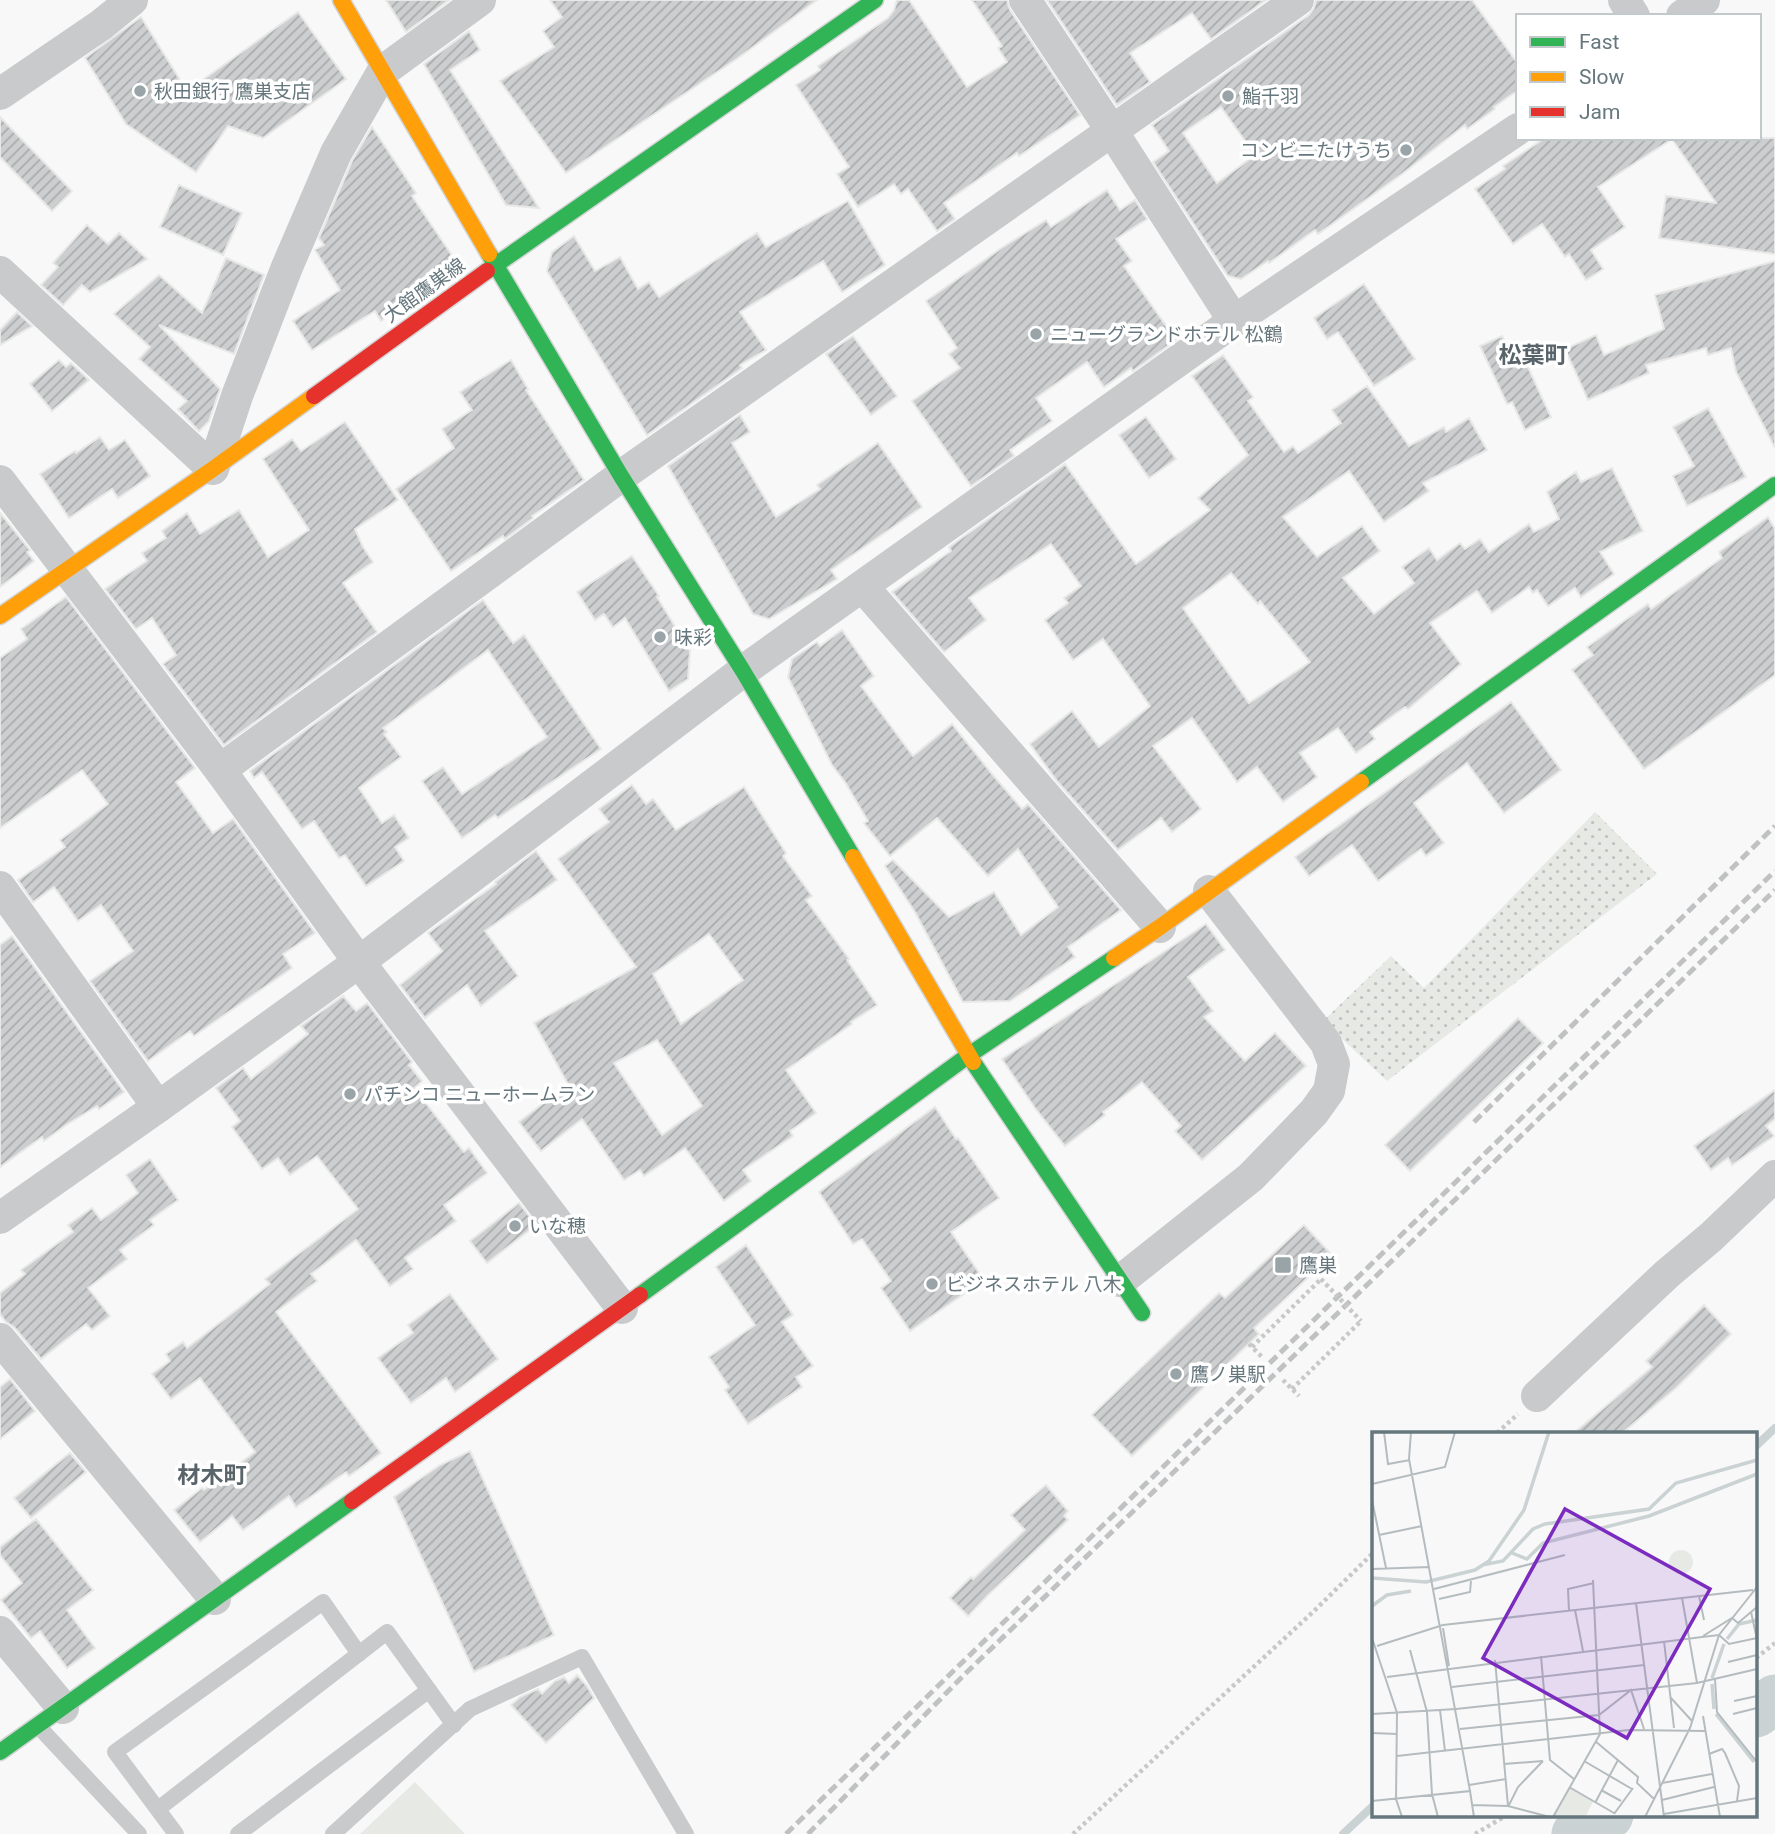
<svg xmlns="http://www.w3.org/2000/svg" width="1775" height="1834" viewBox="0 0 1775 1834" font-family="Roboto,'Noto Sans JP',sans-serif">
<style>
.park{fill:url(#park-dots)}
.pitch{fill:#e7e9e5}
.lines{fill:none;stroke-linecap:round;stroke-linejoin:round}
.stream{stroke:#cad2d4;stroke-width:8}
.river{stroke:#cad2d4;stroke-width:49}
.building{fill:url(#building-hatch);stroke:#e8e8e7;stroke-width:2;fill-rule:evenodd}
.fast-casing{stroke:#d3d4d5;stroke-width:19}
.slow-casing{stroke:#d3d4d5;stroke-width:19}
.jam-casing{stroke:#d3d4d5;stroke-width:19}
.path{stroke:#c7c8c9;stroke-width:4.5;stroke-dasharray:3.5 3.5;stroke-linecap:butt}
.lane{stroke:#c9cacb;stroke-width:16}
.street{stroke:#c9cacb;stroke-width:32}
.fast{stroke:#30b455;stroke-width:16}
.slow{stroke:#ff9f0a;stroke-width:16}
.jam{stroke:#e5322d;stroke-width:16}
.rail{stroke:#bfc1c2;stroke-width:5;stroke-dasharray:10 5;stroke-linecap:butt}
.path-bridge{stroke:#c7c8c9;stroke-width:4.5;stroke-dasharray:3.5 3.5;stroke-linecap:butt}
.poi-dot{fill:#99a4a9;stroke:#fff;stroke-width:2.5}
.labels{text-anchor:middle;stroke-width:7;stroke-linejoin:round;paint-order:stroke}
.poi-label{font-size:19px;fill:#66777e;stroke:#fff;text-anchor:start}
.street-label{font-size:19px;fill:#66777e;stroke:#fff}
.quarter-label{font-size:23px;font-weight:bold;fill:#58646a;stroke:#fff}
.inset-river{fill:none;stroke:#cad2d4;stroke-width:3.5}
.inset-road{fill:none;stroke:#b5bcc0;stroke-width:2}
.view{fill:#7b2cbf;fill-opacity:0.15;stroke:#7b2cbf;stroke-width:3.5}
.inset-edge{fill:none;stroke:#66777e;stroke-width:3.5}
</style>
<defs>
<pattern id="park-dots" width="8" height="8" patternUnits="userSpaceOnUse" patternTransform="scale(1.75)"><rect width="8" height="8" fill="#e7e9e5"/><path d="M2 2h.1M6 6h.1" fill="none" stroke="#bfc2bf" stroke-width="1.8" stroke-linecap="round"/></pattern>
<pattern id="building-hatch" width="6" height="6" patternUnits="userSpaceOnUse" patternTransform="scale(1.75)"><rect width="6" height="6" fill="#cccecf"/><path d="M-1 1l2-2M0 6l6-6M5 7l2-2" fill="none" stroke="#a9acad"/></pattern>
</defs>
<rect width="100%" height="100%" fill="#f8f8f8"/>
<path class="park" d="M1595,812l62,62 -270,207 -64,-60 68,-65 33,32z"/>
<path class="pitch" d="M415,1782l50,52h-105z"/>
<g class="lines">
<g class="stream">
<path d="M1756,1446l19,-18"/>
<path d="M1343,1834l31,-29"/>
</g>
<g class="river">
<path d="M1756,1713l19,-14"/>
<path d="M1576,1834l33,-19"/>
</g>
</g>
<g class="building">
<path d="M386,0h63l-43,32z"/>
<path d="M550,0h267l-79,58 -172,115 -66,-92 54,-34 -11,-16 19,-14z"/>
<path d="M897,0h12l58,87 40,-25 -9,-14 4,-2 -30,-46h35l3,10 70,105 -61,41 -2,-3 -73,50 11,16 -18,12 -29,-42 -7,5 -7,-10 -36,23 -21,-33 12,-7 -53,-82 24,-15 -2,-4 70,-48 6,-8z"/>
<path d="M1047,0h219l-55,39 -19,-26 -62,40 20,29 -33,23z"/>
<path d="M1316,0h156l46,64v26l-24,17 1,2 -28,20 -2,-4 -63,49 -84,60 -3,-4 -46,33 -1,-2 -27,18 -13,-3 -75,-114 16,-11 -17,-26 157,-110 5,-7zM1221,107l34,48 -38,28 -34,-50z"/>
<path d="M298,12l48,67 -83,59 -35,-12 -32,46 -70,-48 -41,-66 56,-41 46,74z"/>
<path d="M469,31l11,19 -30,20 89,138 -33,-3 -82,-141z"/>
<path d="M0,117l72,74 -20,20 -52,-54z"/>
<path d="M372,127l44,66 -4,3 39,58v16l-70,51 -6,-10 -63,39 -19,-29 47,-31 -25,-40 9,-5 -5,-7 33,-77z"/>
<path d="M1545,138h230v116l-116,-16 7,-42 50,7 -44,-64 -74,48 27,40 -34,23 12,19 -17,11 -17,-26 -4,3 -23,-33 -29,20 -38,-55 30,-20 -2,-3z"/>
<path d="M179,185l63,28 -19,42 -63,-28z"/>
<path d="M1107,190l13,20 15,-10 12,19 -31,20 16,22 -8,5 52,74 -43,31 -2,-3 -27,19 -17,-25 -51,36 16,23 -42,29 4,6 -43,30 -59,-85 48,-33 -11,-14 8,-6 -31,-47 77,-54 43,-27 5,7z"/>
<path d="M848,201l37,64 -43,27 -19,-31 -83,51 26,38 -26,15 2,3 -95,67 -100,-164 5,-19 22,-16 21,35 25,-14 18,32 11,-7 10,15 98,-64 9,14z"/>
<path d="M87,225l21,19 11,-11 28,26 -57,33 -8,-7 -19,20 -22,-20 17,-18 -5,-4z"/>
<path d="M226,258l38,17 -30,79 -75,-29 61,64 -11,32 -10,10 -21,-22 9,-8 -48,-42 11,-12 -36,-33 45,-39 43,38z"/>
<path d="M1775,261v187l-39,-76 -5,-24 -23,7 -2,-7 -60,17 3,8 -61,27 -23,-51 31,-14 8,20 60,-26 -9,-34z"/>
<path d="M1364,284l51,75 -41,27 -36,-54 -11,7 -13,-21z"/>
<path d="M17,312l15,14 -32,19v-15z"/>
<path d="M853,336l44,60 -26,19 -45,-61z"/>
<path d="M1502,336l10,20 9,-4 30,65 -26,13 -13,-28 -5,2 -27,-58z"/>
<path d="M1223,355l30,42 -5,4 36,51 9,-6 5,7 43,-30 -9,-13 35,-24 42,60 35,-19 2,5 23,-14 18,32 -64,33 6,8 -45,31 -35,-51 -66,46 34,40 45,-31 18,25 -37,27 31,36 40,-31 -12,-16 27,-19 8,12 23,-17 5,6 15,-10 9,13 40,-28 5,8 25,-13 -12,-27 29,-20 5,10 31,-14 31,63 -43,21 14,22 -33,23 -6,-9 -27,18 -11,-16 -4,3 -4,-6 -37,26 -15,-22 -47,32 31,41 -53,45 -3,-2 -35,25 5,7 -19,14 -18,-25 -38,25 17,24 -34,25 -26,-35 -20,15 -45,-64 -39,28 48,63 -29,23 -11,-14 -43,32 -61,-69 -27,-37 42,-33 27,36 51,-41 -47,-67 -30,21 -28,-40 23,-17 -4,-5 17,-12 -30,-42 -82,54 17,22 -42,32 -52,-60 59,-41 -2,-4 116,-83 71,100 74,-54 -12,-12 50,-43 -56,-79zM1231,573l27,31 2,-3 50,61 -61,41 -66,-95z"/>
<path d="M59,360l7,7 5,-4 18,17 -37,31 -22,-27z"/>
<path d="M511,360l17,29 -2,1 58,90 -52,36 1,2 -28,21 -2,-3 -52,35 -55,-82 58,-41 -12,-19 30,-19 -12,-18z"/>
<path d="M1708,408l38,69 -59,29 -14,-30 21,-10 -21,-39z"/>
<path d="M740,415l10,17 -18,11 44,74 44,-28 -3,-4 61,-42 44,64 -91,63 6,9 -68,40 -16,-5 -85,-148z"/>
<path d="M1146,417l30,42 -27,19 -30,-43z"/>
<path d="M345,422l53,78 -43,29 8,18 10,15 -30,21 34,49 -153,113 -61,-81 13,-9 -24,-37 -16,11 -31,-40 42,-28 -5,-8 24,-15 -4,-7 25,-18 13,21 39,-24 29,47 41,-27 -46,-71 29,-20 9,12z"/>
<path d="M100,437l9,13 16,-10 25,36 -32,22 -6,-9 -43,29 -29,-44 35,-23 1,2z"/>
<path d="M0,513l30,37 -3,2 7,9 -34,26z"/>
<path d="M1768,517l7,12v146l-131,94 -72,-99 21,-15 -6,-8 61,-43 3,5 71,-51 -3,-6z"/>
<path d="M632,556l27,40 -2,1 33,54 -2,28 -19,12 -44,-73 -12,9 -9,-13 -9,6 -18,-28z"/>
<path d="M66,597l129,171 -19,14 37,51 20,-14 82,114 -32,21 9,14 -98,68 -4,-5 -42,30 -58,-80 43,-30 -32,-46 -23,16 -24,-34 -21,15 -15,-22 47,-33 -5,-7 48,-36 -26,-34 -82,58v-170l27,-19 -6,-10z"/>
<path d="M483,600l30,43 11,-8 77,114 -103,69 -3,-3 -33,23 -40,-57 21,-14 19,27 85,-57 -59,-87 -105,78 4,4 -3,2 17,23 -42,31 23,35 12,-8 15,23 -14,9 9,14 -38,25 -21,-31 -6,3 -25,-37 -12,8 -40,-57 -8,6 -4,-7z"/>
<path d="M842,630l32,46 -13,10 52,70 39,-32 40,50 30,35 6,-5 93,106 -53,37 7,10 -65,44 -47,1 -48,-90 -30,-46 8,-6 56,57 45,-25 27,43 37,-28 -40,-58 -30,27 -51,-58 -47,38 -26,-33 4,-2 -23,-39 -13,-17 -44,-88 4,-18 25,-17 3,4z"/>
<path d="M1511,702l50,68 -57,43 -37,-50 -53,40 30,40 -18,13 -5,-7 -43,32 -26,-36 -43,31 -14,-19z"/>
<path d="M632,785l14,19 7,-5 23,31 68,-43 42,66 -3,3 29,40 -6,4 43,59 -2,1 30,45 -26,17 1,2 -66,46 30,43 -26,18 3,5 -50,34 8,11 -27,20 -39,-53 -41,28 -4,-6 -16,10 -42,-61 -41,32 -22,-29 49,-38 -34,-61 102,-56 -78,-108 51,-37 -10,-13zM709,934l34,46 -62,44 -28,-50zM657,1040l45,66 -40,29 -48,-72z"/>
<path d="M536,851l21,29 -72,51 33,45 -37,30 -14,-21 -42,33 -25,-33 42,-34 -14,-18 68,-49 -1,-2z"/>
<path d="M1206,924l19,26 -37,27 25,34 -9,6 41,44 30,-28 31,33 -104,94 -27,-29 6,-5 -39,-44 -39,30 2,3 -40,31 -30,-38 -33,-49z"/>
<path d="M12,936l112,156 -25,17 -2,-3 -31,19 -22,16 -2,-4 -42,30v-222z"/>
<path d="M343,996l13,15 11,-8 4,5 41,54 -3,3 13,16 -8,7 50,64 5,-4 18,25 -43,32 12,16 -51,37 8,11 -23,17 -34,-46 -45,34 6,7 -41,31 105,141 -32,23 -3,-4 -50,35 -7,-11 -46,34 -11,-14 -32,26 -26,-32 28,-22 2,2 51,-38 -55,-74 -29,21 -19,-25 18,-13 -4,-7 17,-12 4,6 83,-64 -5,-5 93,-70 -41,-53 -27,19 -12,-17 -16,11 -30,-42 8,-6 -24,-33 27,-20 8,11 57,-45 -7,-8z"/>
<path d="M1518,1018l25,25 -133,128 -25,-26z"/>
<path d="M1775,1090v29l-9,7 8,10 -42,29 -4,-7 -17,12 -17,-24z"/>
<path d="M935,1107l21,32 2,-1 41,60 -48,34 33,48 -74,51 -29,-43 10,-7 -29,-42 -9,5 -34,-52z"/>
<path d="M150,1159l28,41 -28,20 4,5 -34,25 7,9 -39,29 22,28 -18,14 -6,-6 -45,35 -27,-32 -8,-5 -6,-8v-21l25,-19 -4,-4 52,-38 -5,-7 24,-17 9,12 37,-27 -12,-18z"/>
<path d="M519,1203l17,22 -49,38 -17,-22z"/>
<path d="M1304,1225l28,30 -78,73 5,6 -127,122 -40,-41 127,-122 6,5z"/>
<path d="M746,1245l47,70 -11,7 31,44 -17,11 6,10 -54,37 -23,-34 4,-3 -20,-30 46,-32 -39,-58z"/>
<path d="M450,1294l48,65 -43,33 -9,-14 -35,25 -33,-45 35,-25 -5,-8z"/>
<path d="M1704,1305l27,29 -55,54 -54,45h-48l78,-66 -6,-6z"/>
<path d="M10,1379l25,32 -35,28v-52z"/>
<path d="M470,1451l84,184 -80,37 -80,-175 46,-32z"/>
<path d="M70,1453l16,19 -55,46 -17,-20z"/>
<path d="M1046,1485l22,26 -4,5 4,4 -80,75 -20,21 -18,-18 21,-21 2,2 52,-49 -14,-15z"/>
<path d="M36,1519l57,71 -26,20 28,38 -28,20 -27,-37 -9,7 -30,-38 21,-17 -22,-28v-8z"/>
<path d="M577,1675l10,11 7,12 -48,45 -35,-38 9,-8 18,-8 4,5 13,-13 9,-4 5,6z"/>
</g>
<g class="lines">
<defs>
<g id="fast">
<path d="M489,254l132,222 122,195 110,186"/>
<path d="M487,271l388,-271"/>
<path d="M1361,782l414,-297"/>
<path d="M973,1062l169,251"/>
<path d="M640,1295l329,-240 145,-97"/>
<path d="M0,1752l352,-251"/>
</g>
<g id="slow">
<path d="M341,0l148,254"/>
<path d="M0,616l213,-147 101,-73"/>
<path d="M853,857l120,205"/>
<path d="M1114,958l46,-31 201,-145"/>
</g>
<g id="jam">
<path d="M314,396l173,-125"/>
<path d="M352,1501l288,-206"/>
</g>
</defs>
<use href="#fast" class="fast-casing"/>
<use href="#slow" class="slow-casing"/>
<use href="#jam" class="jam-casing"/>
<g class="path">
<path d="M1244,1339l19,19"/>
<path d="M1252,1347l69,-68"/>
<path d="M1283,1380l16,16"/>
<path d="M1292,1389l69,-68"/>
<path d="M1497,1433l21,-19"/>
<path d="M1756,1658l19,-15"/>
<path d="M1073,1834l240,-222 61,-60"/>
<path d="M1475,1834l32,-19"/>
</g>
<g class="lane">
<path d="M38,1726l101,108"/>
<path d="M158,1809l229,-177 67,93"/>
<path d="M176,1834l-61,-82 208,-150 36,52"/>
<path d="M238,1834l191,-144"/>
<path d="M333,1834l137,-125 112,-52 104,177"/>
</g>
<g class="street">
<path d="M1025,0l87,131 122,190"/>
<path d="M1624,0l10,16"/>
<path d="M1682,16l22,-16"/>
<path d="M0,94l101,-69 31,-25"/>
<path d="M0,272l213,197 24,-73 50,-129 49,-114 47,-82 97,-71"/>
<path d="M0,481l220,289 139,192 263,346"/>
<path d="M863,587l297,340"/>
<path d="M220,770l401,-294 677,-476"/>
<path d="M0,887l158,220"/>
<path d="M0,1218l158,-111 201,-145 384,-291 491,-350 284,-192"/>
<path d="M1120,1281l131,-104 63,-65 15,-21 5,-27 -8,-21 -117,-152"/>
<path d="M0,1339l215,260"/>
<path d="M1537,1396l130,-122 44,-37 64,-61"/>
<path d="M0,1632l63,76"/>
</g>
<use href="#fast" class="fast"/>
<use href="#slow" class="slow"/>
<use href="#jam" class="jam"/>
<g class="rail">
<path d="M1474,1122l301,-296"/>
<path d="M786,1834l989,-963"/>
<path d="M808,1834l158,-161 809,-783"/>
</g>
<path class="path-bridge" d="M1321,1279l40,42"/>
</g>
<g class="poi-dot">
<circle cx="140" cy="91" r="7"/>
<circle cx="1228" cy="96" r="7"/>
<circle cx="1406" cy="150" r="7"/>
<circle cx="1036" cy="334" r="7"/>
<circle cx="660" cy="637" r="7"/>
<circle cx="350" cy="1094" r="7"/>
<circle cx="515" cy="1226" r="7"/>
<rect x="1274" y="1256" width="18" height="18" rx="3.5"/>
<circle cx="932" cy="1284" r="7"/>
<circle cx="1176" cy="1374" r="7"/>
</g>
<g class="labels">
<g class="poi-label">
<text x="154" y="98">秋田銀行 鷹巣支店</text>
<text x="1242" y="103">鮨千羽</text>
<text x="1392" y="157" text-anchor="end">コンビニたけうち</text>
<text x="1050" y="341">ニューグランドホテル 松鶴</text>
<text x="674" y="644">味彩</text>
<text x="364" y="1101">パチンコ ニューホームラン</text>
<text x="529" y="1233">いな穂</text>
<text x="1299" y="1272">鷹巣</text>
<text x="946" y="1291">ビジネスホテル 八木</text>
<text x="1190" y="1381">鷹ノ巣駅</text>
</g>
<g class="street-label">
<text transform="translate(424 290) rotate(-36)" y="7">大館鷹巣線</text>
</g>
<g class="quarter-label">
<text x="1533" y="363">松葉町</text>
<text x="212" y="1483">材木町</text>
</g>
</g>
<g transform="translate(1372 1432)">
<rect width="385" height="385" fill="#f8f8f8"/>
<path d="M197,355l24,15 -8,15h-32z" fill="#e7e9e5"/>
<path d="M297 130a12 12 0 1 1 24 0a12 12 0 1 1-24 0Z" fill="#e7e9e5"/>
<path class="inset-river" d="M140,121l15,6 16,-16 106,-27 108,-42M110,133l21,-4 30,-32 12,-5 104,-15 27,-26 81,-23M0,146l54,4 49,-12 14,-9 35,-51 25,-78M0,174l15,-11 24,-4M355,207l12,-15 18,-4M340,246l12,-34M340,252l2,25M344,282l38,48"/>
<path class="inset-road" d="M12,0l4,32 22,-4M0,52l73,-17 10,-35M0,68l14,68M7,103l43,-9M0,137l58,-2M62,157l131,-34M327,164l5,24M310,166l15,85M67,167l31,-7 1,-11M264,171l28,214M203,178l8,41M197,179l-1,-22 26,-6M379,180l6,27M71,196l6,38M331,204l29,-18 6,5 19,-16M0,206l25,75 -1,86 6,18M292,209l10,87M5,214l66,-21 310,-35M38,218l17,62 5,82 6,23M169,224l9,104 24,19M123,228l13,146M356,230l29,-7M15,245l315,-40 17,-2 10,9 28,-6M343,247l2,33 40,50M80,255l192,-22M299,266l21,23M362,269l23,-5M84,277l241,-26 60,-14M68,278l5,41M0,282l84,-5M361,282l24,-6M331,284l17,101M88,297l139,-14 32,-25 13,39M0,301l25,1M223,309l43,36 -1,6 17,16M337,322l13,-5 3,4 14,33 -2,15M25,324l232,-26 76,1M212,329l48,28M132,332l39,-3M290,351l50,-9M97,353l37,-6M197,355l45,26M229,358l20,11M98,359l4,26M290,368l52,-13M0,369l98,-10 -61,-332 2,-27M223,371l23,-43M100,373l36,1 42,11M137,373l9,-18 25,-26M242,382l19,-26M292,382l93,-16M181,385l47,-83 -7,-154M273,385l45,-89 29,-93 38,-48"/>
<path class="view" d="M193,77l145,80 -83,149 -144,-80z"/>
<rect width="385" height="385" class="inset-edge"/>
</g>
<rect x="1516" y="14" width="245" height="126" fill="#ffffff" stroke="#c2c9cb" stroke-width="2"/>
<rect x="1530" y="37" width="35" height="10" fill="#30b455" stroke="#c2c9cb" stroke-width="2"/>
<text x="1579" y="49" font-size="21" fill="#66777e">Fast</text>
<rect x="1530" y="72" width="35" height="10" fill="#ff9f0a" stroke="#c2c9cb" stroke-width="2"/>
<text x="1579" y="84" font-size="21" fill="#66777e">Slow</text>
<rect x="1530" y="107" width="35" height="10" fill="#e5322d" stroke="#c2c9cb" stroke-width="2"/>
<text x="1579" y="119" font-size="21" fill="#66777e">Jam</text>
</svg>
